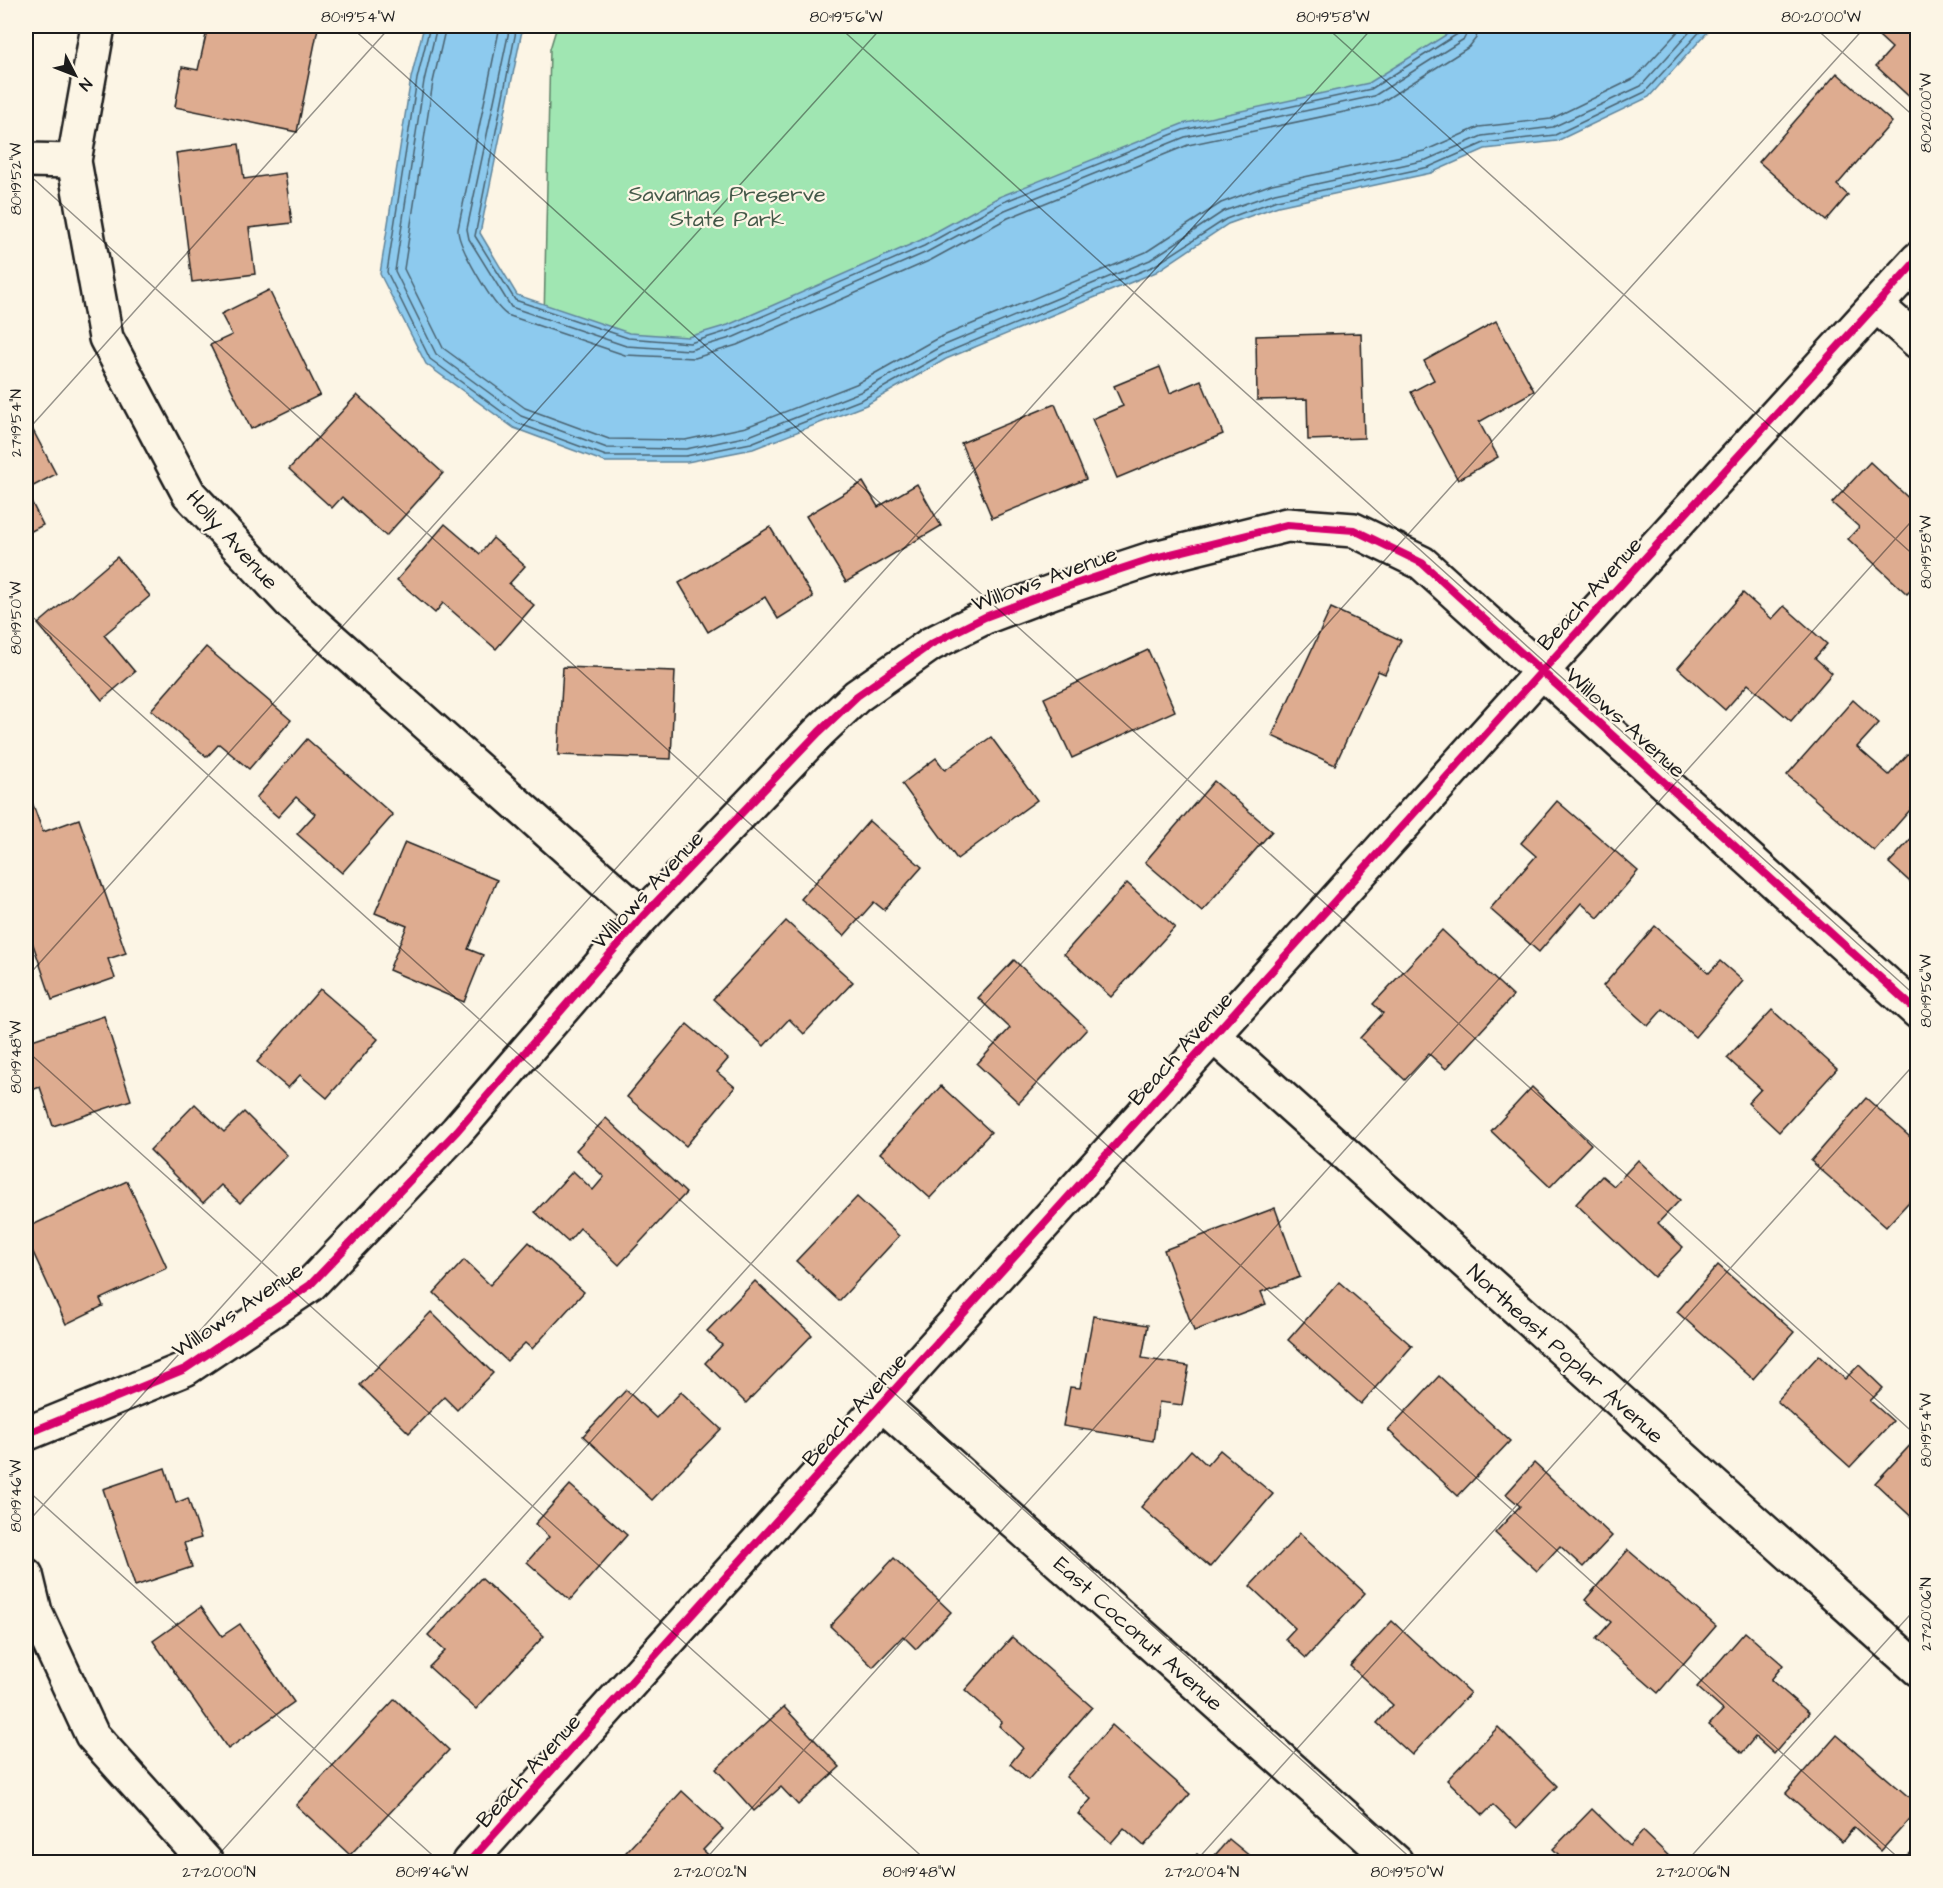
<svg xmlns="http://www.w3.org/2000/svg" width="1943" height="1888" viewBox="0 0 1943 1888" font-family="'Architects Daughter',sans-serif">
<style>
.green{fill:#a0e6b2;stroke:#5e8167;stroke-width:1.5}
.water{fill:#8dcaee;stroke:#60849a;stroke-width:1.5}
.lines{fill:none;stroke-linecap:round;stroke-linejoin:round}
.shore{stroke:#496270;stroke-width:1.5}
.building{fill:#deac90;stroke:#1c1c1c;stroke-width:1.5}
.minor-casing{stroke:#1c1c1c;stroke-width:38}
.tertiary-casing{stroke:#1c1c1c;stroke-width:38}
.minor{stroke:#fcf5e5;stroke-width:33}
.tertiary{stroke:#fcf5e5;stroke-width:33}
.cycleway-casing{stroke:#fcf5e5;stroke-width:11}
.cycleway{stroke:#d6006c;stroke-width:8}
.ticks{fill:none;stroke:#1c1c1c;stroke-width:1.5;stroke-opacity:0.45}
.labels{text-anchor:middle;stroke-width:4.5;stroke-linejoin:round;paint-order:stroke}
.park-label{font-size:22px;fill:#445949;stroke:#fcf5e5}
.street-label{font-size:22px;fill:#1c1c1c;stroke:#fcf5e5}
.neatline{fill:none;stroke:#1c1c1c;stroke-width:2}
.ticks-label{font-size:15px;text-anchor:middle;fill:#1c1c1c}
</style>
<rect width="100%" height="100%" fill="#fcf5e5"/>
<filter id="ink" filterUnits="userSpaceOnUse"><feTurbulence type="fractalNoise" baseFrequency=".0167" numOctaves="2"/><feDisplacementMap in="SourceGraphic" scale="12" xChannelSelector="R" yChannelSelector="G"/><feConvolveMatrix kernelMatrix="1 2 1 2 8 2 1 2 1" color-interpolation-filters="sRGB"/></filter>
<g filter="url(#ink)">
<path class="green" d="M557,26h998l-588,325 -424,14 7,-316z"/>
<path class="water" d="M424,26h99l-43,207 37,62 112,38 59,4 40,-12 193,-85 78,-43 183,-73 187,-41 91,-57h253l-64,71 -92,44 -72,8 -54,24 -153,33 -50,18 -72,48 -210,87 -80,46 -113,44 -66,13h-82l-91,-34 -88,-64 -46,-90 31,-196z"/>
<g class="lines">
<g class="shore">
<path d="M430,26l-13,53 -30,193 43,87 87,64 89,33h80l65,-13 112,-44 80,-45 211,-88 72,-47 51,-19 152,-33 55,-24 71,-8 90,-43 60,-66"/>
<path d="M437,26l-13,55 -29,190 41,83 85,62 86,32 79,1 63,-13 111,-44 80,-45 210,-87 74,-49 51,-18 151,-33 56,-24 71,-9 88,-41 54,-60"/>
<path d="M446,26l-13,56 -29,187 39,79 82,60 84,31 76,1 61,-13 110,-43 80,-45 210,-87 75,-49 51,-19 152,-33 55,-24 72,-8 84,-41 48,-52"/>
<path d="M500,26l-42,203c-1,16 35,77 49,86l118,40 70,3 42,-13 194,-85 77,-42 180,-73 189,-40 92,-58 7,-9 3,-12"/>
<path d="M510,26l-43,203 2,10 42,68 115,39 64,4 44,-13 193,-85 78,-42 180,-73 189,-41 90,-57 6,-13"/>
<path d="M517,26l-42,210 40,64 113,38 62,5 41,-13 193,-84 77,-43 182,-73 188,-41 88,-56 3,-7"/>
</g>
</g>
<g class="building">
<path d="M208,26l110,2 -21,104 -122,-25 7,-40 16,3z"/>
<path d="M1868,26h50l-2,77 -40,-37 16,-18z"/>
<path d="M1837,73l55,49 -55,63 11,10 -22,26 -67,-59z"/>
<path d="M239,144l5,35 41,-6 7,50 -43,5 6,46 -63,8 -16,-129z"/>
<path d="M269,290l51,105 -69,34 -41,-84 22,-10 -11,-21z"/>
<path d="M1496,321l38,70 -55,31 19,35 -40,23 -47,-88 23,-12 -10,-19z"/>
<path d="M1361,333l3,105 -56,2 -1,-41 -50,1 -1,-64z"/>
<path d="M1160,367l10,26 31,-13 22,54 -106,44 -25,-59 31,-13 -9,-20z"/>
<path d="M357,395l86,78 -57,63 -44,-39 -10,11 -43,-39z"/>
<path d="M1055,404l31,75 -94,39 -31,-75z"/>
<path d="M26,417l30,57 -30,16z"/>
<path d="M1870,462l48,45v76l-11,11 -59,-55 11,-12 -27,-24z"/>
<path d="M863,482l15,25 39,-23 24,42 -95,56 -40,-66z"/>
<path d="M26,491l17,34 -17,9z"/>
<path d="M445,524l35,30 13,-16 32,28 -16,18 25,21 -38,44 -53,-46 -8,10 -38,-33z"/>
<path d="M770,527l43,70 -35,22 -13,-22 -57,35 -29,-49z"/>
<path d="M117,557l33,39 -46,39 31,37 -33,28 -64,-76z"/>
<path d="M1743,593l29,26 12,-13 43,38 -12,14 17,15 -41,48 -43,-37 -23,26 -47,-42z"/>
<path d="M1331,608l70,32 -16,34 -7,-3 -43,94 -63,-29z"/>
<path d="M206,647l85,73 -42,49 -30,-25 -12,13 -56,-47z"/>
<path d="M1148,650l27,61 -103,47 -28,-60z"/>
<path d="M563,667l112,4 -4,88 -113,-4z"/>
<path d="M1853,700l26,23 -22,24 32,28 29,-32v58l-44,50 -87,-76z"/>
<path d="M991,737l46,63 -80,59 -55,-75 34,-26 9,12z"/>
<path d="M307,739l86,76 -51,58 -45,-39 18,-20 -19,-17 -18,20 -22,-19z"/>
<path d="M1214,781l58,50 -70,80 -57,-49z"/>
<path d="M26,786l17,46 36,-13 47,134 -18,6 7,19 -63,22 -26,-76z"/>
<path d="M1557,801l81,70 -40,47 -17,-15 -42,49 -49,-43 46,-53 -15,-13z"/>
<path d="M869,821l53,46 -38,43 -10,-8 -30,34 -43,-37z"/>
<path d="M1918,831v58l-29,-26z"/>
<path d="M405,842l92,38 -29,69 15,6 -19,47 -75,-32 18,-44 -32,-13z"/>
<path d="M1127,883l48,44 -64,70 -47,-43z"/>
<path d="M786,921l67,61 -49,52 -15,-15 -25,27 -51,-47z"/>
<path d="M1655,926l54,47 11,-12 23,20 -48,56 -32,-28 -15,17 -45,-40z"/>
<path d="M1442,930l71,66 -67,73 -17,-15 -24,26 -45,-42 23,-25 -10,-9z"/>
<path d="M1014,960l73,69 -68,74 -42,-39 33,-36 -32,-30z"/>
<path d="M320,989l58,50 -51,59 -27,-23 -12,13 -31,-26z"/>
<path d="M1772,1010l65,59 -58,63 -31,-29 13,-14 -34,-31z"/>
<path d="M104,1016l27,84 -78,26 -13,-39 -14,5v-50z"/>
<path d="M687,1024l41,35 -11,13 18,15 -49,59 -59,-49z"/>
<path d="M941,1086l50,46 -61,66 -50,-45z"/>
<path d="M1532,1087l59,57 -41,43 -59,-56z"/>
<path d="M1866,1098l52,46v48l-32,35 -75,-66z"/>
<path d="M195,1104l29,28 20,-20 43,43 -47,48 -19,-18 -18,18 -53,-53z"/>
<path d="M606,1118l80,75 -67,72 -39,-37 -12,14 -33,-30 38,-41 20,19 11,-13 -28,-27z"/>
<path d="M1638,1160l42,40 -22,23 25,24 -29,30 -78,-73 26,-28 12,10z"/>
<path d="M127,1181l40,87 -67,31 3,7 -37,18 -40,-87v-9z"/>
<path d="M857,1197l42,39 -60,65 -43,-40z"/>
<path d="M1275,1208l25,69 -39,15 5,12 -72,27 -30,-81z"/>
<path d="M529,1242l55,50 -52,57 -7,-6 -18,18 -73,-68 30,-33 26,25z"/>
<path d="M1718,1265l76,67 -41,47 -76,-67z"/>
<path d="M755,1281l57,54 -66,68 -41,-40 17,-18 -15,-14z"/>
<path d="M1339,1282l73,64 -51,58 -73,-64z"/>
<path d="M431,1312l62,61 -36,37 -13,-13 -35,36 -49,-48z"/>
<path d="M1093,1316l55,9 -6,33 47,8 -7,39 -23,-3 -6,39 -90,-15 7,-39 10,1z"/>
<path d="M1819,1355l26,24 14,-14 24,23 -13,13 23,20 -43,46 -73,-66z"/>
<path d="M1439,1376l71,65 -52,55 -70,-66z"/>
<path d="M626,1390l30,28 25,-26 40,37 -69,71 -69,-64z"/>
<path d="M1916,1439l2,1v83l-43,-40z"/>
<path d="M1191,1450l16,15 13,-15 53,44 -63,73 -69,-60z"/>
<path d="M1534,1463l78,73 -29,31 -23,-21 -23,25 -42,-38 25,-27 -14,-12z"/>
<path d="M165,1468l11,35 12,-5 13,40 -17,5 8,24 -57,19 -32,-97z"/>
<path d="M570,1485l57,50 -57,65 -43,-38 22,-25 -14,-13z"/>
<path d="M1300,1533l65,60 -59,65 -21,-19 10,-11 -45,-42z"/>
<path d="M1628,1550l88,76 -58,67 -62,-54 15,-17 -26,-22z"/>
<path d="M894,1558l57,54 -35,37 -13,-13 -30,31 -43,-41z"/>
<path d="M481,1578l63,58 -68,73 -47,-42 16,-16 -17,-16z"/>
<path d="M201,1607l21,29 18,-12 54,78 -66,47 -75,-108z"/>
<path d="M1392,1621l78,72 -58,62 -35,-32 16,-18 -43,-39z"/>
<path d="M1745,1632l38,33 -12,15 38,33 -35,41 -19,-17 -13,16 -33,-28 14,-15 -26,-23z"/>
<path d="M1012,1637l80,70 -64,73 -18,-16 13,-16 -24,-22 3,-4 -37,-32z"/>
<path d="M395,1699l54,51 -99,105 -54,-50z"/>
<path d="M784,1707l56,60 -42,38 -17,-18 -27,24 -38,-42z"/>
<path d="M1112,1725l78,69 -46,52 -20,-18 -13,15 -33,-29 13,-15 -25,-22z"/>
<path d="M1498,1727l59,59 -40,42 -24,-23 -10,10 -36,-35z"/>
<path d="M1837,1735l81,70v5l-37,41 -27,-24 -12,15 -56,-49z"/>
<path d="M682,1791l41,38 -20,21 13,12h-99z"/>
<path d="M1592,1809l38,37 13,-15 32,31h-109l-13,-13z"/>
<path d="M1229,1839l28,23h-48z"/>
<path d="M1918,1845v17h-16z"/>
<path d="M1197,1854l10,8h-17z"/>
</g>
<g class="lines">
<defs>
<g id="minor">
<path d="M98,26l-24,135 32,177 83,156 103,110 351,312"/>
<path d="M26,160l48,1"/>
<path d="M1876,305l42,-46"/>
<path d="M1215,1037l703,632"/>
<path d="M882,1404l514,458"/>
<path d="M26,1434l159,-65 125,-84 147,-154 186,-215 176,-184 38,-36 74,-52 54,-27 69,-26 97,-32 136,-34 67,5 68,33 496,449"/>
<path d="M26,1575l9,37 57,123 114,127"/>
</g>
<path id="tertiary" d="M469,1862l1074,-1192 333,-365 42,37"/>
</defs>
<use href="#minor" class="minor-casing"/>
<use href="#tertiary" class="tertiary-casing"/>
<use href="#minor" class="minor"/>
<use href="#tertiary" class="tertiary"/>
<defs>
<g id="cycleway">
<path d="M26,1434l159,-65 125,-84 147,-154 186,-215 176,-184 38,-36 74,-52 54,-27 69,-26 97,-32 136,-34 67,5 68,33 496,449"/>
<path d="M469,1862l1074,-1192 375,-411"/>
</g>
</defs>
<use href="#cycleway" class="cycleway-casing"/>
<use href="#cycleway" class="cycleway"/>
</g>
</g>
<path class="ticks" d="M350,26l1568,1411M838,26l1080,972M1325,26l593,533M1813,26l105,94M26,172l1877,1690M26,432l365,-406M26,611l1389,1251M26,978l857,-952M26,1050l902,812M26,1489l414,373M26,1524l1348,-1498M212,1862l1654,-1836M703,1862l1215,-1348M1195,1862l723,-802M1686,1862l232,-256"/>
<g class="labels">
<g class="park-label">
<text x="727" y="201">Savannas Preserve<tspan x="727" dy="25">State Park</tspan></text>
</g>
<g class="street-label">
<text transform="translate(233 539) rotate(48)" y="8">Holly Avenue</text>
<text transform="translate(1044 578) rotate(-20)" y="8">Willows Avenue</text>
<text transform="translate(1589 593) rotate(-48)" y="8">Beach Avenue</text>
<text transform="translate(1626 722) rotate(42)" y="8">Willows Avenue</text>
<text transform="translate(647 889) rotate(-47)" y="8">Willows Avenue</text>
<text transform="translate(1180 1048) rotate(-48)" y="8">Beach Avenue</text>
<text transform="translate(237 1309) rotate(-34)" y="8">Willows Avenue</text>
<text transform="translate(1566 1353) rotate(42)" y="8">Northeast Poplar Avenue</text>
<text transform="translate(854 1409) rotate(-48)" y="8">Beach Avenue</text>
<text transform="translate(1139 1633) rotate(42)" y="8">East Coconut Avenue</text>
<text transform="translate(528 1770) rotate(-48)" y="8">Beach Avenue</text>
</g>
</g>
<rect width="1943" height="1888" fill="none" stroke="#fcf5e5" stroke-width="66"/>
<g transform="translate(75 75) rotate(132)" stroke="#fcf5e5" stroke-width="4.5" paint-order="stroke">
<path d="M0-4.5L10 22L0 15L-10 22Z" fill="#1c1c1c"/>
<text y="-9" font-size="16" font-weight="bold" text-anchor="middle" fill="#1c1c1c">N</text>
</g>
<rect x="33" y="33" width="1877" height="1822" class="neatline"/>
<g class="ticks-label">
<text x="358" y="22">80°19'54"W</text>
<text x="846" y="22">80°19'56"W</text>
<text x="1333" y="22">80°19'58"W</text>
<text x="1821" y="22">80°20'00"W</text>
<text transform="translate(1926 113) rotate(-90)" y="5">80°20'00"W</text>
<text transform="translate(16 179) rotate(-90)" y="5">80°19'52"W</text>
<text transform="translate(16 423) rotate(-90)" y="5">27°19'54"N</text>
<text transform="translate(1926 552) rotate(-90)" y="5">80°19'58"W</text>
<text transform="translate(16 618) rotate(-90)" y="5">80°19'50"W</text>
<text transform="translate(1926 991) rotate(-90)" y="5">80°19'56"W</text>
<text transform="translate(16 1057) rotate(-90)" y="5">80°19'48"W</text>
<text transform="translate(1926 1430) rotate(-90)" y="5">80°19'54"W</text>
<text transform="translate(16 1496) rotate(-90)" y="5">80°19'46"W</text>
<text transform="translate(1926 1614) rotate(-90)" y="5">27°20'06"N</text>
<text x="219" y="1877">27°20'00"N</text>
<text x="432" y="1877">80°19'46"W</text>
<text x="710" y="1877">27°20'02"N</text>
<text x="919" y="1877">80°19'48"W</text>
<text x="1202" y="1877">27°20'04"N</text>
<text x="1407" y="1877">80°19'50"W</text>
<text x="1693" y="1877">27°20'06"N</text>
</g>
</svg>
